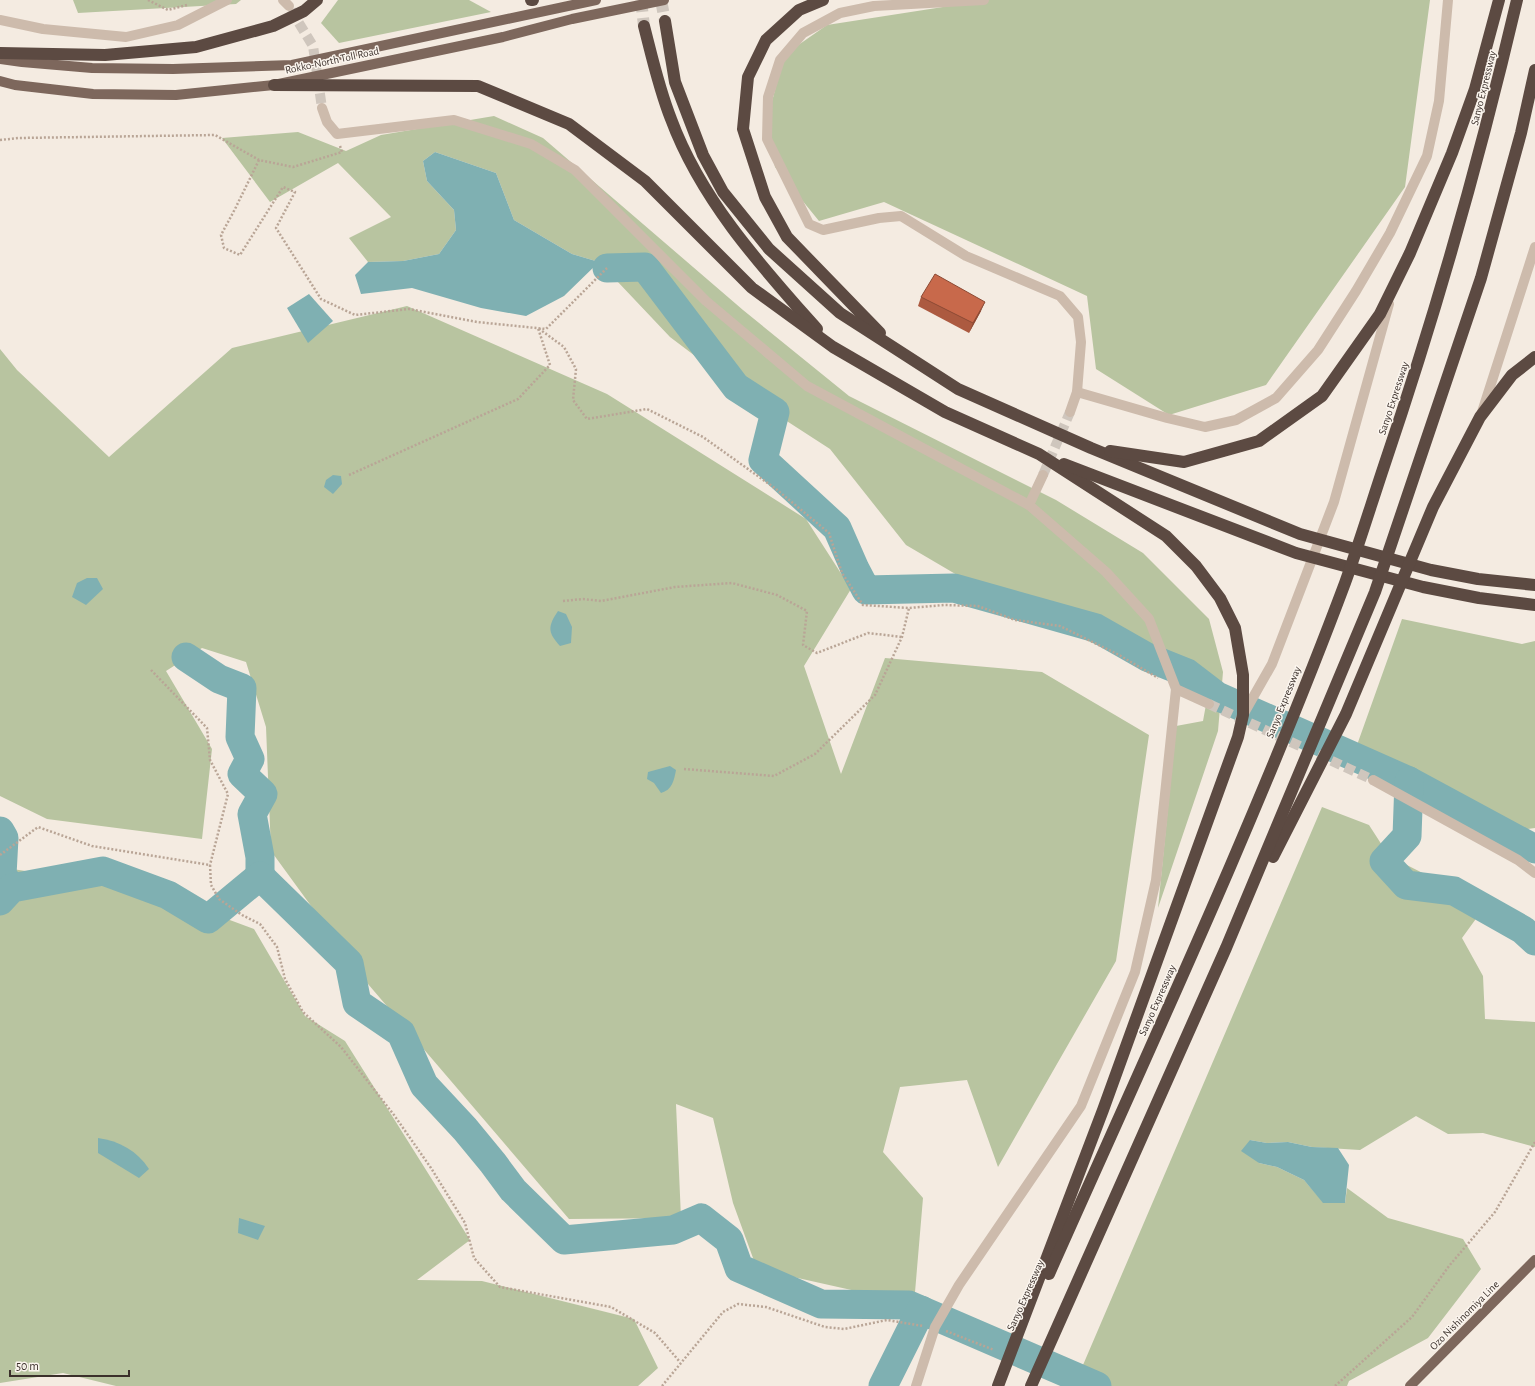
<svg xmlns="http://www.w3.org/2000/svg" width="1535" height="1386" viewBox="0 0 1535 1386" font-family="'Alegreya Sans',sans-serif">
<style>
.green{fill:#b8c4a0}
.water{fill:#7fb0b2}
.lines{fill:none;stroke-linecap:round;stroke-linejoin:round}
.river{stroke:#7fb0b2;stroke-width:29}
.minor-tunnel{stroke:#cfc6bd;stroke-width:10;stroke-dasharray:10 5;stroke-linecap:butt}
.highway-tunnel{stroke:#cfc6bd;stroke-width:12;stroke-dasharray:12 6;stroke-linecap:butt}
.path{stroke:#b9a596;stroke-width:2.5;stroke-dasharray:2 2;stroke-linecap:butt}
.minor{stroke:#cdbbac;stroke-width:10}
.major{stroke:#7d675c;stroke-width:10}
.highway{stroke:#5c4a42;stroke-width:12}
.wall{fill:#ac5a40}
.shaded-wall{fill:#8c4a34}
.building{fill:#c8694b;stroke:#8c4a34}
.labels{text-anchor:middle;stroke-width:3;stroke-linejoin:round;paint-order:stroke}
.street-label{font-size:11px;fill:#3b302b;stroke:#fbf5ee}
</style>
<rect width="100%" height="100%" fill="#f4ebe1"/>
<g class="green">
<path d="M73,0h168l-5,4 -158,9z"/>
<path d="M338,0h131l22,12 -152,31 -18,-20z"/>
<path d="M988,0h442l-25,187 -139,198 -97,30 -73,-46 -9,-73 -203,-94 -65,19 -44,-54 -8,-46 17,-66 43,-30z"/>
<path d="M494,116l49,22 200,172 106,86 207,104 87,53 66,66 14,53 -5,59 -60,177 18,-182 27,-5 8,-44 -62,-34 -15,18 -119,-52 -109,-64 -76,-96 -82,-53 -78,-59 -71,-75 -27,-8 -58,-34 -18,-47 -61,-21 -12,9 4,20 27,29 2,20 -17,24 -36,7 -35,1 -19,-24 42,-21 -53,-54 -68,39 -48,-64 76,-6 48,19 35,-16z"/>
<path d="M407,306l200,88 199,125 45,70 -47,77 37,108 44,-116 157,14 107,63 -33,226 -118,206 -31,-87 -67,7 -17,65 40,46 -9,106 -157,-35 -24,-66 -20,-85 -37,-14 5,114 -112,1 -201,-235 -97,-133 -5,-124 -20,-65 -44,-14 -36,23 46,78 -10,90 -155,-20 -47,-23v-447l17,21 92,87 123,-109z"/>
<path d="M1402,619l120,25 13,-3v187l-21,3 -157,-86z"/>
<path d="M1322,807l47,18 20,31 97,49 -24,33 21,38 2,43 50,3v125l-52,-14 -35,1 -32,-18 -56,34 -48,-3 -24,-5 -21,1 -17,-3 9,23 18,4 27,13 19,22 22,1 2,-15 41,30 75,21 18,30 -53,69 -79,43 -2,5h-273z"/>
<path d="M6,868l143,22 105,39 51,87 40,25 125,199 -53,40 65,1 152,38 24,49 -20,18h-522l-53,-13 -63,10v-510z"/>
</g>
<g class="water">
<path d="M435,152l61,21 18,47 58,34 27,8 -35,34 -38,20 -45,-8 -69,-20 -51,6 -6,-19 13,-13 35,-1 36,-7 17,-24 -2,-20 -27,-29 -4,-20z"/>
<path d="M309,294l24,27 -25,22 -21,-35z"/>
<path d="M333,475l8,1 1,8 -9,10 -9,-7 2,-7z"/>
<path d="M87,578h10l6,11 -17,16 -14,-8 5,-14z"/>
<path d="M558,611l8,3 6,13 -1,16 -11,3c-13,-14 -12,-20 -2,-35z"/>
<path d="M670,766l6,4c-2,11 -4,20 -15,23l-7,-10 -7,-4 1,-7z"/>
<path d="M98,1138c22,3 39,13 51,31l-10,9 -41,-25z"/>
<path d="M1250,1140l17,3 21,-1 24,5 26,1 11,17 -4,38h-22l-19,-23 -27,-13 -18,-4 -18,-12z"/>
<path d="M239,1218l26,8 -7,14 -20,-7z"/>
</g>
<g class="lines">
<g class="river">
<path d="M607,268l38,-1 91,120 39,25 -12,48 74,68 18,41 11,21 88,-2 142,40 51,29 40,16 30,23 192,85 126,68"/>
<path d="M186,657l33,22 23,9 -2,49 10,22 -8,15 21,20 -11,20 8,43v19"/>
<path d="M1409,781l-2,55 -23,25 22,24 48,6 69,39 12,11"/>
<path d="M0,831l4,7 -2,37 10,13"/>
<path d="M0,901l12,-13 91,-17 65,24 40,24 52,-43 89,87 8,40 44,30 23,52 41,44 28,34 20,27 51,50 109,-10 28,-12 28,22 10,28 82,36 88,1 188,81"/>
<path d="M883,1386l38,-76"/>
</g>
<g class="minor-tunnel">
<path d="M291,10l22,36 9,62"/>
<path d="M1043,475l27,-63"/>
<path d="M1209,704l164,76"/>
</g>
<g class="highway-tunnel">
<path d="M641,0l3,26"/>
<path d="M661,0l4,21"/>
</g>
<g class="path">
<path d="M148,0l20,10 19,-5"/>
<path d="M0,140l19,-2 196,-3 44,25 34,7 49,-15 -2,-6"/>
<path d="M259,160l-24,49 -14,26 3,13 16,7 43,-68 12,5 -19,36 45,71 34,16 54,-6 68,13 69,7 61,-61"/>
<path d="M349,475l169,-76 32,-34 -12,-37 26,19 12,22 -3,31 14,19 60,-10 56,28 73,52 53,44 13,40 21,32 46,3 35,-3 34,1 37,14 45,6 59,29 39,23"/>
<path d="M563,601l20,-2 18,2 74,-14 57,-4 45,12 30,16 -4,34 14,8 51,-20 34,4"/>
<path d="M151,670l56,58 3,32 18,34 -18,71"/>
<path d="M684,769l90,7 41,-22 60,-59 27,-58 7,-29"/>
<path d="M0,855l38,-28 54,19 118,19 1,20 8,14 23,16 18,9 17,23 8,32 18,33 38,35 53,68 37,53 34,55 9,35 26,29 111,20 44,26 25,29"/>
<path d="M946,1331l48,19"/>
<path d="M662,1386l61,-74 15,-8 28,3 59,20 19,2 43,-9 36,6"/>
<path d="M1335,1386l77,-69 37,-51 46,-54 40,-70"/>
</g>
<g class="minor">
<path d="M283,0l6,6"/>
<path d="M984,0l-110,6 -34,7 -37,20 -23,27 -12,37 -1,42 42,85 14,6 56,-12 22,-2 65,40 94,40 18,21 3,25 -4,50"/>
<path d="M0,20l43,9 83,8 52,-12 49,-25"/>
<path d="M322,108l5,14 10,12 117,-14 77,24 44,26 131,131 101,85 222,119 77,67 43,47 27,70"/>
<path d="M1070,412l7,-20 90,26 38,9 31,-7 40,-22 42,-48 38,-59 34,-58 37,-77 12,-55 9,-101"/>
<path d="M1482,412l53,-165"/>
<path d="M1029,505l14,-30"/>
<path d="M1243,715l29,-51 62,-162 55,-198"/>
<path d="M1373,780l145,80 17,13"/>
<path d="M916,1386l19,-59 24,-42 122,-179 54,-134 21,-92 20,-191 33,15"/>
</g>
<g class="major">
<path d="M0,59l22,3 70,6 81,1 119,-4 304,-65"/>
<path d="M0,81l15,4 78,9 83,1 98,-10 229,-48 69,-18 92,-19"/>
<path d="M1410,1386l125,-126"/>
</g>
<g class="highway">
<path d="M531,0h2"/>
<path d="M823,0l-24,10 -33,30 -18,37 -5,52 22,68 22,40 93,96"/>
<path d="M665,21l10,61 28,73 20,37 46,57 71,64 56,36 62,40 133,59 209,86 131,36 47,9 57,6"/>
<path d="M644,26c8,31 15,63 27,93 30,81 90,147 146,210"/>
<path d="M0,53l105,2 91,-8 77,-21 31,-15 13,-11"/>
<path d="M274,85l204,1 91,38 76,57 107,107 81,59 112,65 94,42 127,82 30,30 24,32 15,30 8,47v40l-5,22 -135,373 -105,276"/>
<path d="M1110,451l74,11 75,-21 63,-45 58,-82 30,-61 42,-100 23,-64 24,-89"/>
<path d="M1064,464l232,89 127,34 56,11 56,7"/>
<path d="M1273,857l73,-143 87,-207 47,-90 32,-42 23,-18"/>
<path d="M1049,1274c102,-229 208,-456 296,-691 14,-39 26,-78 39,-117 52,-153 96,-308 133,-466"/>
<path d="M1031,1386l195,-438 149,-356 106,-314 40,-145 14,-63"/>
</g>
</g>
<path class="wall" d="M921,297l60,14 -12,22 -51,-27z"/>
<path class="shaded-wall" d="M985,302l-4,9 -12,22 4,-10z"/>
<path class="building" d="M935,274l50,28 -12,21 -52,-26z"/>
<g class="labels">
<g class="street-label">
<text transform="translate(332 60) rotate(-12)" y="4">Rokko-North Toll Road</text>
<text transform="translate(1483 88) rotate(-76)" y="4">Sanyo Expressway</text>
<text transform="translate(1393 398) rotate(-72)" y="4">Sanyo Expressway</text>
<text transform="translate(1283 702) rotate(-68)" y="4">Sanyo Expressway</text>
<text transform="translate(1157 1000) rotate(-66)" y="4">Sanyo Expressway</text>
<text transform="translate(1025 1295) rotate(-66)" y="4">Sanyo Expressway</text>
<text transform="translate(1464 1315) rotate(-45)" y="4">Ozo Nishinomiya Line</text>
</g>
</g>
<path d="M10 1370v6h119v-6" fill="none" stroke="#3b302b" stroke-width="2"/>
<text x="16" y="1370" font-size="12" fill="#3b302b" stroke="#fbf5ee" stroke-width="3" paint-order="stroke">50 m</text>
</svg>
